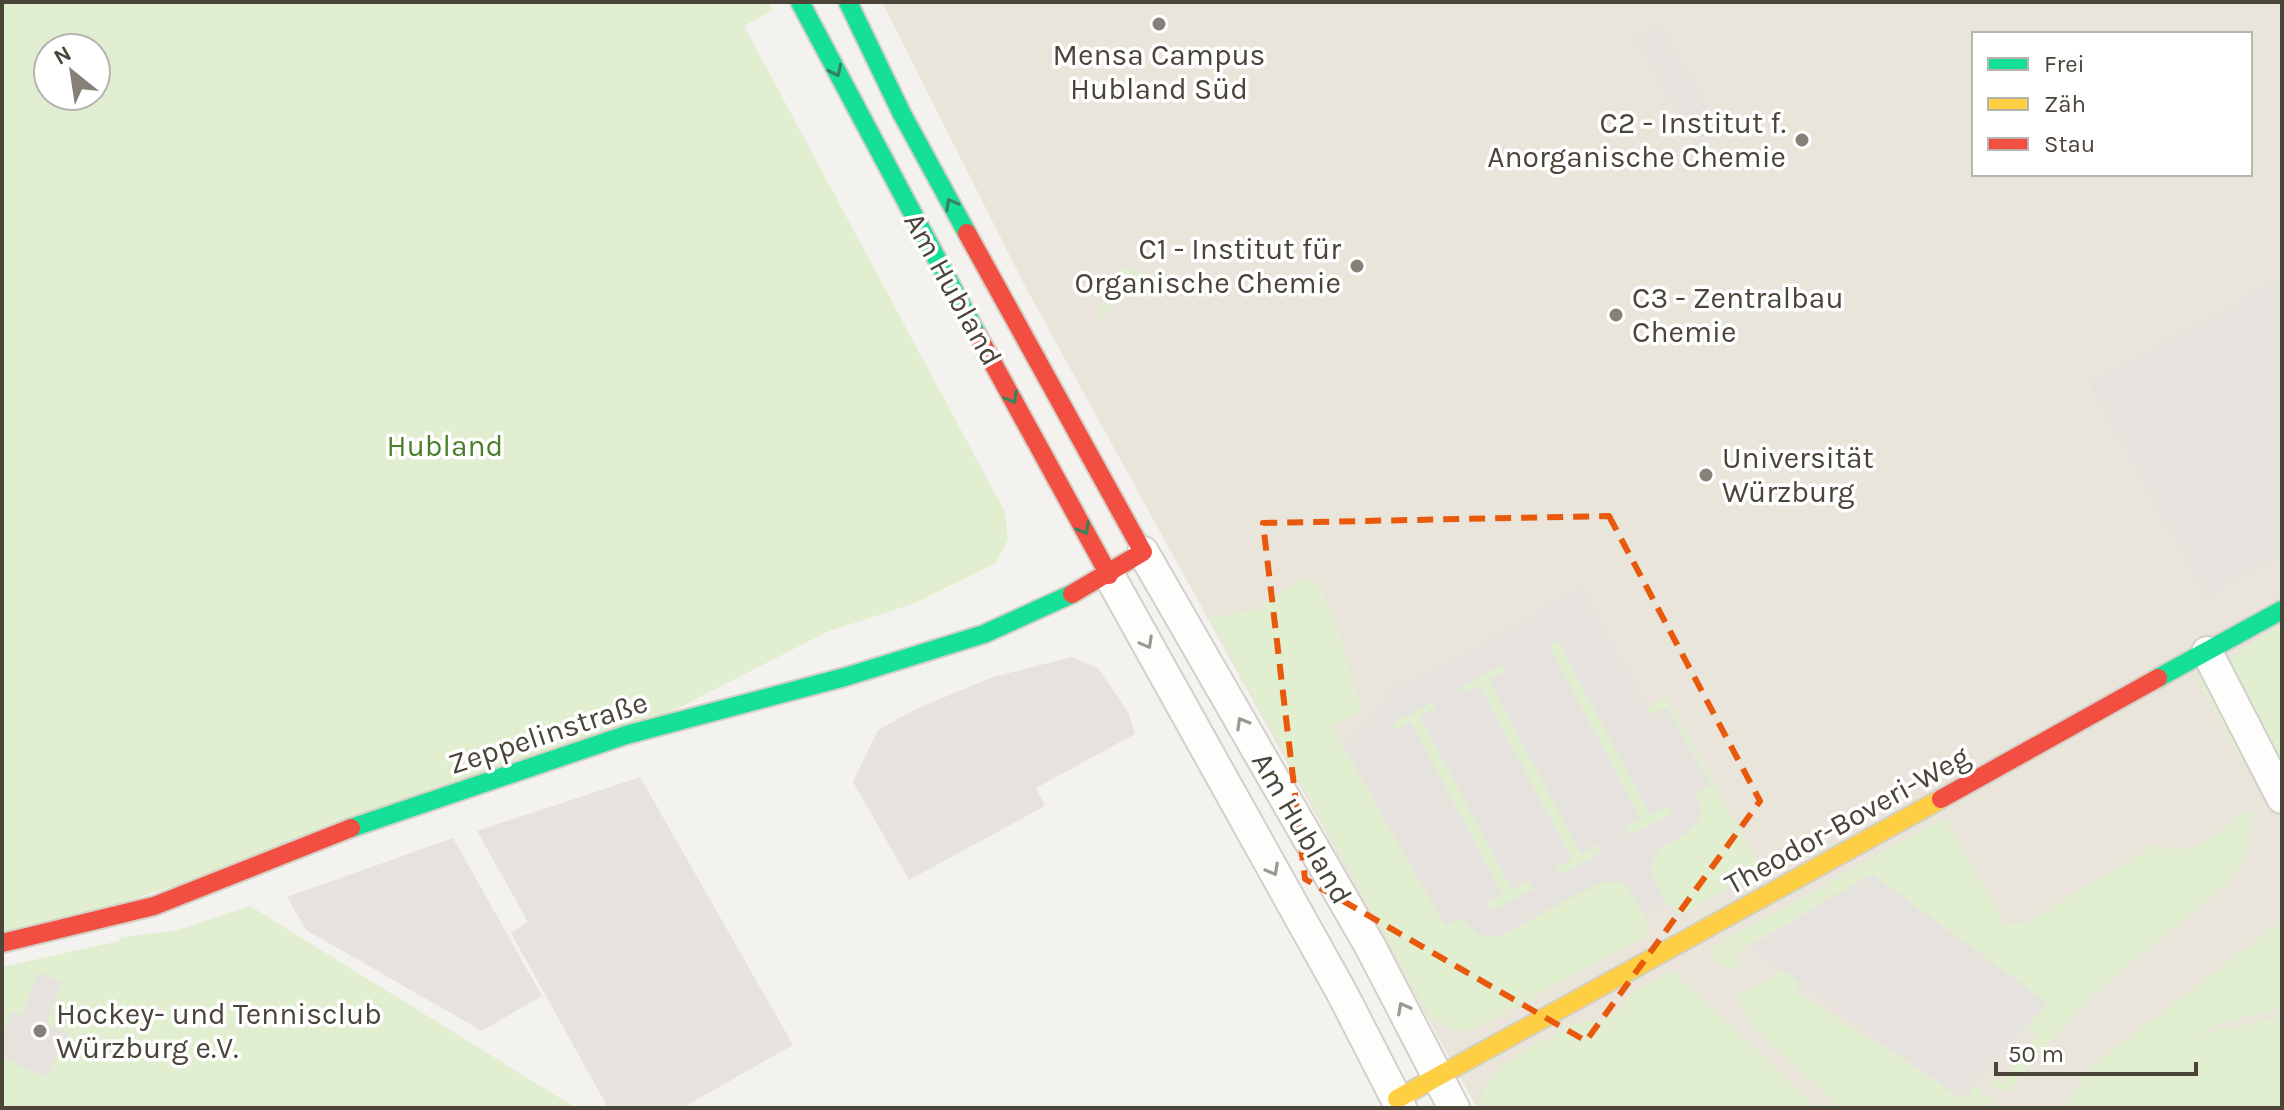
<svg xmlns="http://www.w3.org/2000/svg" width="2284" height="1110" viewBox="0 0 2284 1110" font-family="Karla,sans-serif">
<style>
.education{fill:#eae5da;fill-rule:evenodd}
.green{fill:#e1eecf;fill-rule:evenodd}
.parking{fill:#e6e3df;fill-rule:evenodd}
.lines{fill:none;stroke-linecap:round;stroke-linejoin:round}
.street-casing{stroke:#d2d0cb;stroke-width:34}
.fast-casing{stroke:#d3cfc5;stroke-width:22}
.slow-casing{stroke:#d3cfc5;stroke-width:22}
.jam-casing{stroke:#d3cfc5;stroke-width:22}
.street{stroke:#fdfdfc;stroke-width:30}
.fast{stroke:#16e098;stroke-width:18}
.slow{stroke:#ffcf43;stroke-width:18}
.jam{stroke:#f24e42;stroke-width:18}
.oneway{stroke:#36825f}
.oneway2{stroke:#9b9791}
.marked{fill:none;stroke:#e8590c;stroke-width:6;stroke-dasharray:16 10;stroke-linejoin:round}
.poi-dot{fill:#868178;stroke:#fff;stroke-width:3}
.labels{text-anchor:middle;stroke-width:7;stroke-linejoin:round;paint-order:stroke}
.poi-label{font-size:30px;fill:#4b4439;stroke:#fff;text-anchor:start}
.street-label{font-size:30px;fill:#4b4439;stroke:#fff}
.park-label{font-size:30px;fill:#4a7f2a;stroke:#fff}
</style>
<rect width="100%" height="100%" fill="#f4f2ee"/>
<path class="education" d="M882,2h1400v1106h-805l-451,-820zM1974,34h276v140h-276z"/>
<g class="green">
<path d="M2,2h767l4,8 -29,16 261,486 3,28 -12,23 -83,41 -84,27 -203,104 -624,208zM48,48h48v48h-48z"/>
<path d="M1127,268l28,10 -46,30 -13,14 19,-50z"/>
<path d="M1311,578c19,11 42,106 50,132l-29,17 113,199 17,-8 9,12 38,2 83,-47 25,-5c19,10 33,35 29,56l-170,92 -17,4 -29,-16 -221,-399 45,-6 47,-32z"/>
<path d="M2282,623v148l-57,-109z"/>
<path d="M1558,641l92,173 18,-8 4,8 -42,22 -5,-8 16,-9 -92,-173z"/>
<path d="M1502,665l4,6 -17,9 92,173 17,-8 4,8 -42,22 -4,-8 15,-8 -92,-174 -16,8 -3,-5z"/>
<path d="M2202,672l48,88 -7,3 -46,-86z"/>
<path d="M1666,697l96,173 -80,44 -17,-11 -14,-33c3,-21 35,-49 49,-67l-33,-96 -16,8 -4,-7z"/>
<path d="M1434,701l3,7 -17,9 92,172 17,-8 5,8 -43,23 -4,-9 16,-8 -92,-173 -16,8 -4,-6z"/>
<path d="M2248,809l3,17 -7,33 -17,25 -135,111 -86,98 -16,-10 4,-6 8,6 36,-49 -23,-14 9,-16 -162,-128 -4,26 -5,3 -16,-12 -39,23 15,12 -15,9 -10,-14 -53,30 6,16 -22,-4 -9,-16 234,-131 62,107 19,-2 132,-79c34,19 66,-16 91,-35z"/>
<path d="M250,906l326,202h-574v-141l117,-26 2,-4 54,-6z"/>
<path d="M2282,921v88l-65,16 -15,9 80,-17v91h-147l2,-7 -4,7h-68l28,-43z"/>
<path d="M1785,970l12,3 -1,19 174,110 2,-18 22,18 -10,6h-144l-87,-81 -17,-30z"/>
<path d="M1672,971l146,137h-337c-2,-44 67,-68 101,-88l14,3 25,-14 6,-13z"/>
</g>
<g class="parking">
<path d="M1661,25l59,107 -25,14 -59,-108z"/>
<path d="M2282,278v276l-75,42 -117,-212z"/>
<path d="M1581,587l70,128 16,-8 44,78 -16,9 7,18 -2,7 -13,14 -29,17 -7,20 14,33 -21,11 -19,-30 -19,-4 -108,56h-19l-17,-18 -17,8 -102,-182 19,-15 35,-45 30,-8zM1558,641l92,174 18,-9 4,7 -42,23 -4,-8 15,-9 -92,-173zM1502,665l3,6 -16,9 92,174 17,-9 4,7 -42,23 -4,-8 16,-8 -93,-174 -15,8 -4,-5zM1434,702l3,6 -17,8 92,174 17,-9 5,8 -42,22 -5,-8 16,-8 -92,-173 -16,8 -3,-6z"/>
<path d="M1072,657l26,11 31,46 6,20 -99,54 9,18 -136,74 -56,-98 25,-52 38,-21 77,-32z"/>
<path d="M640,777l153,268 -111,63 -75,-2 -96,-173 17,-11 -51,-91z"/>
<path d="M453,838l89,158 -60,35 -176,-101 -19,-33z"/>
<path d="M1872,874l176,129 -90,94 -208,-150z"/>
<path d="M38,972l24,10 -15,41 21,10 -22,45 -44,-21v-23l10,-22 10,4z"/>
</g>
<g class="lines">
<defs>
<g id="street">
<path d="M1143,552l227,394 84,162"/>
<path d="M1109,575l233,418 59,115"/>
<path d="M2207,652l75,146"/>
</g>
<g id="fast">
<path d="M800,2l178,334"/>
<path d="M848,2l54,112 65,119"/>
<path d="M2158,678l124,-68"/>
<path d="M351,828l275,-93 219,-58 139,-43 88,-40"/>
</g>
<path id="slow" d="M1397,1099l544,-300"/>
<g id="jam">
<path d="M967,233l176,319 -71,42"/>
<path d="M978,336l131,239"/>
<path d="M1941,799l217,-121"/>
<path d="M2,943l152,-37 197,-78"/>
</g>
</defs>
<use href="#street" class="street-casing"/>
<use href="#fast" class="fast-casing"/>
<use href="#slow" class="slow-casing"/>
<use href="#jam" class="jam-casing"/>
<use href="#street" class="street"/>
<use href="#fast" class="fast"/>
<use href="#slow" class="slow"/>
<use href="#jam" class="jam"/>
</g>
<defs><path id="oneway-chevron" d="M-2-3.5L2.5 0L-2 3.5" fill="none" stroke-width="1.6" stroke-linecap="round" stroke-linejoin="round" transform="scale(2)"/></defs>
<g class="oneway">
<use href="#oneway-chevron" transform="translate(836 71) rotate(64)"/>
<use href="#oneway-chevron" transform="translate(951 204) rotate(-119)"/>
<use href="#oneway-chevron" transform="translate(1012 398) rotate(61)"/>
<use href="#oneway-chevron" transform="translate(1084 529) rotate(61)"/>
</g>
<g class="oneway2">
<use href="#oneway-chevron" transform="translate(1147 643) rotate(61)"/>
<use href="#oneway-chevron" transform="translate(1242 723) rotate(-120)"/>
<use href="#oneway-chevron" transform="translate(1273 870) rotate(61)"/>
<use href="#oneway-chevron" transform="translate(1403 1008) rotate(-118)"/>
</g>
<path class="marked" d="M1609,516l151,285 -174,240 -281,-162 -42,-356z"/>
<g class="poi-dot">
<circle cx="1159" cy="24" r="8"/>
<circle cx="1802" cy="140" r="8"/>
<circle cx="1357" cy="266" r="8"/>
<circle cx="1616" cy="315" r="8"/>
<circle cx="1706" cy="475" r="8"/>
<circle cx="40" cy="1031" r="8"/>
</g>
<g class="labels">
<g class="poi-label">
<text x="1159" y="65" text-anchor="middle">Mensa Campus<tspan x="1159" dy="34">Hubland Süd</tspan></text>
<text x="1786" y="133" text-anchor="end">C2 - Institut f.<tspan x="1786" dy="34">Anorganische Chemie</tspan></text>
<text x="1341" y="259" text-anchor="end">C1 - Institut für<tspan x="1341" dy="34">Organische Chemie</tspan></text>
<text x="1632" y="308">C3 - Zentralbau<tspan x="1632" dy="34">Chemie</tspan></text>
<text x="1722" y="468">Universität<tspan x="1722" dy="34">Würzburg</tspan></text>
<text x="56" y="1024">Hockey- und Tennisclub<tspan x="56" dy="34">Würzburg e.V.</tspan></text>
</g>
<g class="street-label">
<text transform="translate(953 289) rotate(61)" y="10">Am Hubland</text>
<text transform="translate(548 733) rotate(-18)" y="10">Zeppelinstraße</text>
<text transform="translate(1847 820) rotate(-29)" y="10">Theodor-Boveri-Weg</text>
<text transform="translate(1302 828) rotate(60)" y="10">Am Hubland</text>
</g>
<g class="park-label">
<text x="445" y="456">Hubland</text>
</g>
</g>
<rect width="2284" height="1110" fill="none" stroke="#4b4439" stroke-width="8"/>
<rect x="1972" y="32" width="280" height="144" fill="#ffffff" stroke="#b7b4b0" stroke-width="2"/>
<rect x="1988" y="58" width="40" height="12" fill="#16e098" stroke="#b7b4b0" stroke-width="2"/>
<text x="2044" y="72" font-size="24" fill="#4b4439">Frei</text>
<rect x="1988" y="98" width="40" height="12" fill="#ffcf43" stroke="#b7b4b0" stroke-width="2"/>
<text x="2044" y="112" font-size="24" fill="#4b4439">Zäh</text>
<rect x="1988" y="138" width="40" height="12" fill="#f24e42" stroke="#b7b4b0" stroke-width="2"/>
<text x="2044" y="152" font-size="24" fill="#4b4439">Stau</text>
<g transform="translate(72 72) rotate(330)"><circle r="38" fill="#ffffff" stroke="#b7b4b0" stroke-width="2"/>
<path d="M0-6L14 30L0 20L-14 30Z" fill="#868178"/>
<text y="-12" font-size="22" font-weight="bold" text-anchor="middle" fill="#4b4439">N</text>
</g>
<path d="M1996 1062v12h200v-12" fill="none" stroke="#4b4439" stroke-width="4"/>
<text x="2008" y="1062" font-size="24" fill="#4b4439" stroke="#ffffff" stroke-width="6" paint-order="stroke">50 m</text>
</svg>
